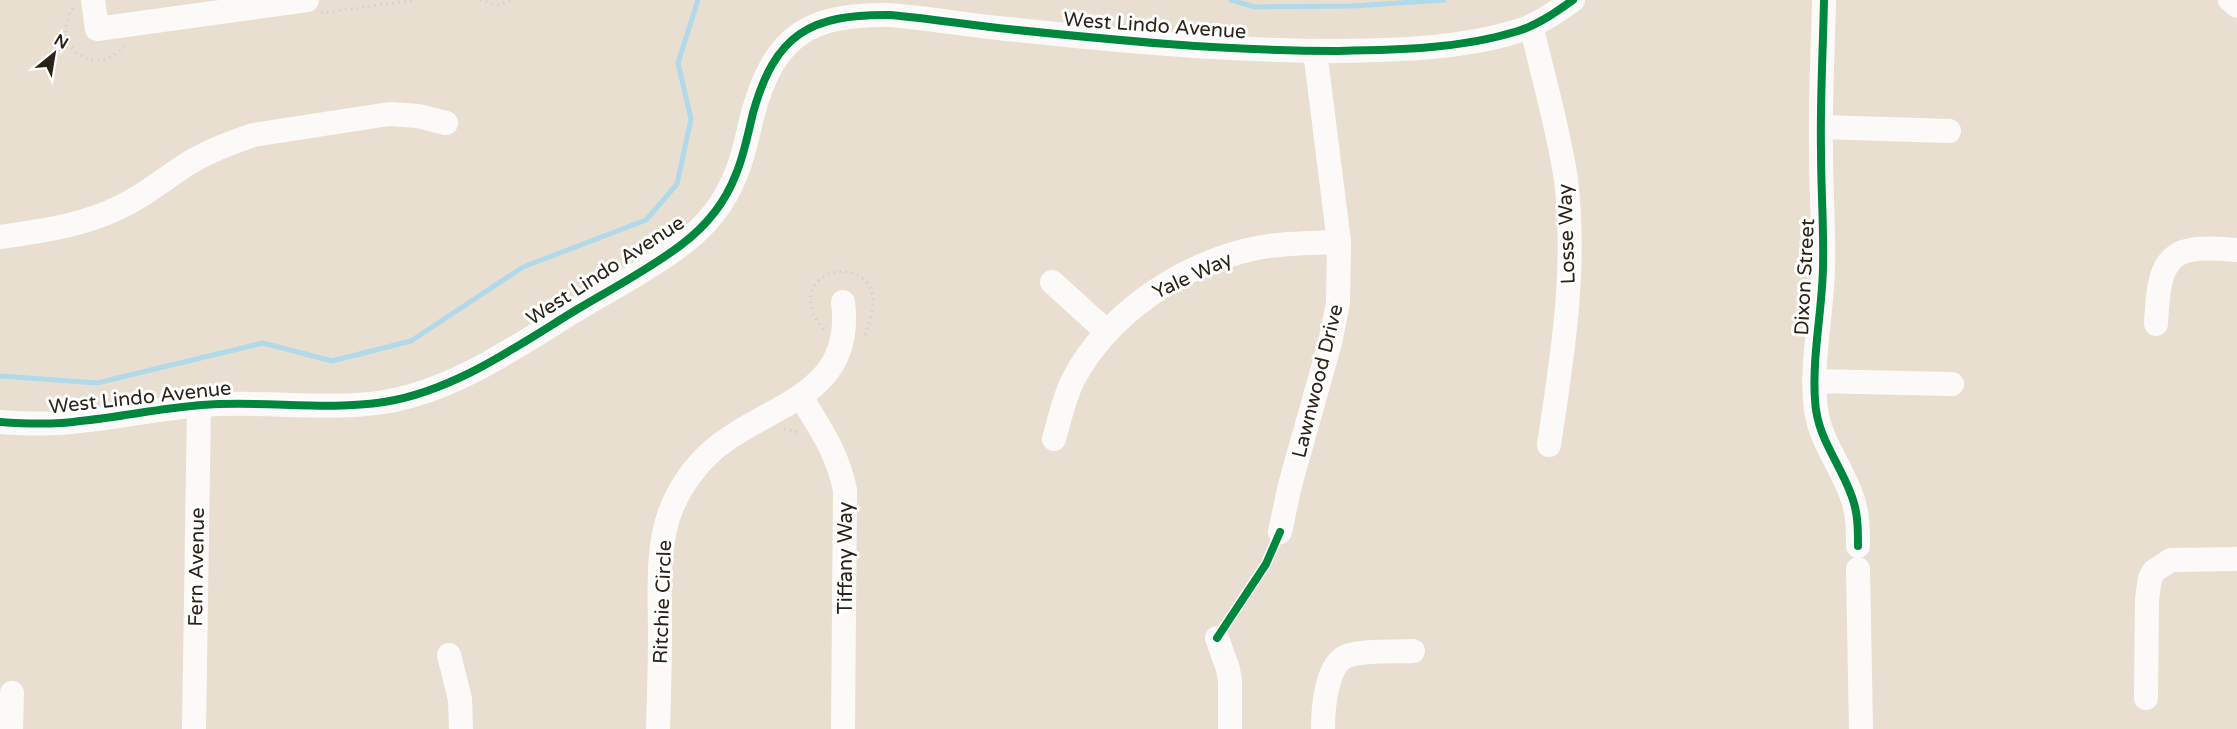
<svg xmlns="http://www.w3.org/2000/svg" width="2237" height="729" viewBox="0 0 2237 729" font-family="'Varela Round',sans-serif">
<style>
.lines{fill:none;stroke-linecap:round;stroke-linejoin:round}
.stream{stroke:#b0d9ea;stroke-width:5}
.path{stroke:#d4d1cc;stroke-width:3;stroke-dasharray:1.5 4.5;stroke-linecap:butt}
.minor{stroke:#fcfaf8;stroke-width:24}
.cycleway-casing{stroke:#fff;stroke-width:11}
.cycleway{stroke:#00873e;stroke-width:8}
.labels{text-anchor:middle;stroke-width:6;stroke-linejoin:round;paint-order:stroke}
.street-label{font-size:20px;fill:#292318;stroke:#fff}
</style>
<rect width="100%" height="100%" fill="#e8dfd0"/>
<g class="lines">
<g class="stream">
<path d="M1231,0l24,7 98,-1 91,-6"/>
<path d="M0,376l97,7 166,-40 69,18 79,-20 112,-74 123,-47 31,-36 14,-65 -13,-56 20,-63"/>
</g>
<g class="path">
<path d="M480,0l17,5 16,-5"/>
<path d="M73,8c-25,38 23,73 51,38"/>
<path d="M321,13l94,-13"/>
<path d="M823,330c-5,-8 -11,-15 -12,-24 -7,-40 56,-48 62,-9 2,13 -5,28 -9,41"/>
<path d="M784,429l14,3"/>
</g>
<g class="minor">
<path d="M93,0l4,29 210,-29"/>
<path d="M1824,0c-1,50 -4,100 -3,150 0,40 3,79 2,118 -1,44 -11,88 -8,132 2,39 25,62 37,97 6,16 6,32 6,49"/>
<path d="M2230,0l7,6"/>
<path d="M1529,27l5,10c11,47 25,95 32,143 11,89 -4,178 -17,265"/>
<path d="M1821,127l128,4"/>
<path d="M0,237c41,-6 82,-11 120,-30 27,-12 48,-32 74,-47 19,-11 39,-18 59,-25l136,-21 29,2 28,7"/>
<path d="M1052,282l55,50"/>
<path d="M2156,324c2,-26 0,-68 34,-74 15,-3 32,-1 47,0"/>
<path d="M1814,381l138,3"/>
<path d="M801,397c19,31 37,57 44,93l-2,239"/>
<path d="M0,422c27,2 54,3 80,-1 41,-4 81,-13 122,-16 60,-5 124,6 182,-3 70,-11 133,-56 192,-92 35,-21 72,-40 105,-65 24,-18 44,-42 55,-71 8,-19 12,-41 17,-61 22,-79 57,-99 137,-98 36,3 72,9 108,13 113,12 227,23 340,23 60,-1 122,-2 180,-20 20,-6 38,-19 55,-31"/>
<path d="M1054,439c6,-21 10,-42 20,-61 35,-65 107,-113 178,-129 28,-6 58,-6 87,-7"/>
<path d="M1280,532l10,-47 40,-142 8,-40 1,-61 -24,-191"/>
<path d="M1858,569l3,160"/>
<path d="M1217,638l11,31 2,12v48"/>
<path d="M449,655l11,44 1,30"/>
<path d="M2146,698l1,-99 3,-21 4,-7 17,-11 66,-1"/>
<path d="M11,729l1,-36"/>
<path d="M194,729l5,-324"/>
<path d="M658,729c1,-32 2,-64 2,-96 0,-41 -4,-88 12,-126 9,-21 23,-41 40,-56 55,-48 143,-53 131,-149"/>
<path d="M1323,729c0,-20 3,-65 24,-73 15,-6 50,-4 66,-5"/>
</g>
<defs>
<g id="cycleway">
<path d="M1824,0c-1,50 -4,100 -3,150 0,40 3,79 2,118 -1,44 -11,88 -8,132 2,39 25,62 37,97 6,16 6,32 6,49"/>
<path d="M0,422c27,2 54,3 80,-1 41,-4 81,-13 122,-16 60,-5 124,6 182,-3 70,-11 133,-56 192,-92 35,-21 72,-40 105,-65 24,-18 44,-42 55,-71 8,-19 12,-41 17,-61 22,-79 57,-99 137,-98 36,3 72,9 108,13 113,12 227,23 340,23 60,-1 122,-2 180,-20 20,-6 38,-19 55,-31"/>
<path d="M1217,638l49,-74 14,-32"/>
</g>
</defs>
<use href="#cycleway" class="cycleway-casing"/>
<use href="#cycleway" class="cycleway"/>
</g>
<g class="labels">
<g class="street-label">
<text transform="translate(1155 25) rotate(4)" y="7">West Lindo Avenue</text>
<text transform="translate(1566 234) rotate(-92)" y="7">Losse Way</text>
<text transform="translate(605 270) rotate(-33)" y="7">West Lindo Avenue</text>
<text transform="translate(1192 275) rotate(-25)" y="7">Yale Way</text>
<text transform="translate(1804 277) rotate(-87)" y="7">Dixon Street</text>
<text transform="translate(1317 381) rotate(-76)" y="7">Lawnwood Drive</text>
<text transform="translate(140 397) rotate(-6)" y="7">West Lindo Avenue</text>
<text transform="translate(845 558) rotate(-90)" y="7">Tiffany Way</text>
<text transform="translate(196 567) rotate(-89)" y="7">Fern Avenue</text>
<text transform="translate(662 602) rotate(-88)" y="7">Ritchie Circle</text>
</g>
</g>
<g transform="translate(54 54) rotate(30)" stroke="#ffffff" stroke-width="4.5" paint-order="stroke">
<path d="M0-4.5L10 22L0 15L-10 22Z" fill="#292318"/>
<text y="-9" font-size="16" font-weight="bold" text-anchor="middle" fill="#292318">N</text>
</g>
</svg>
